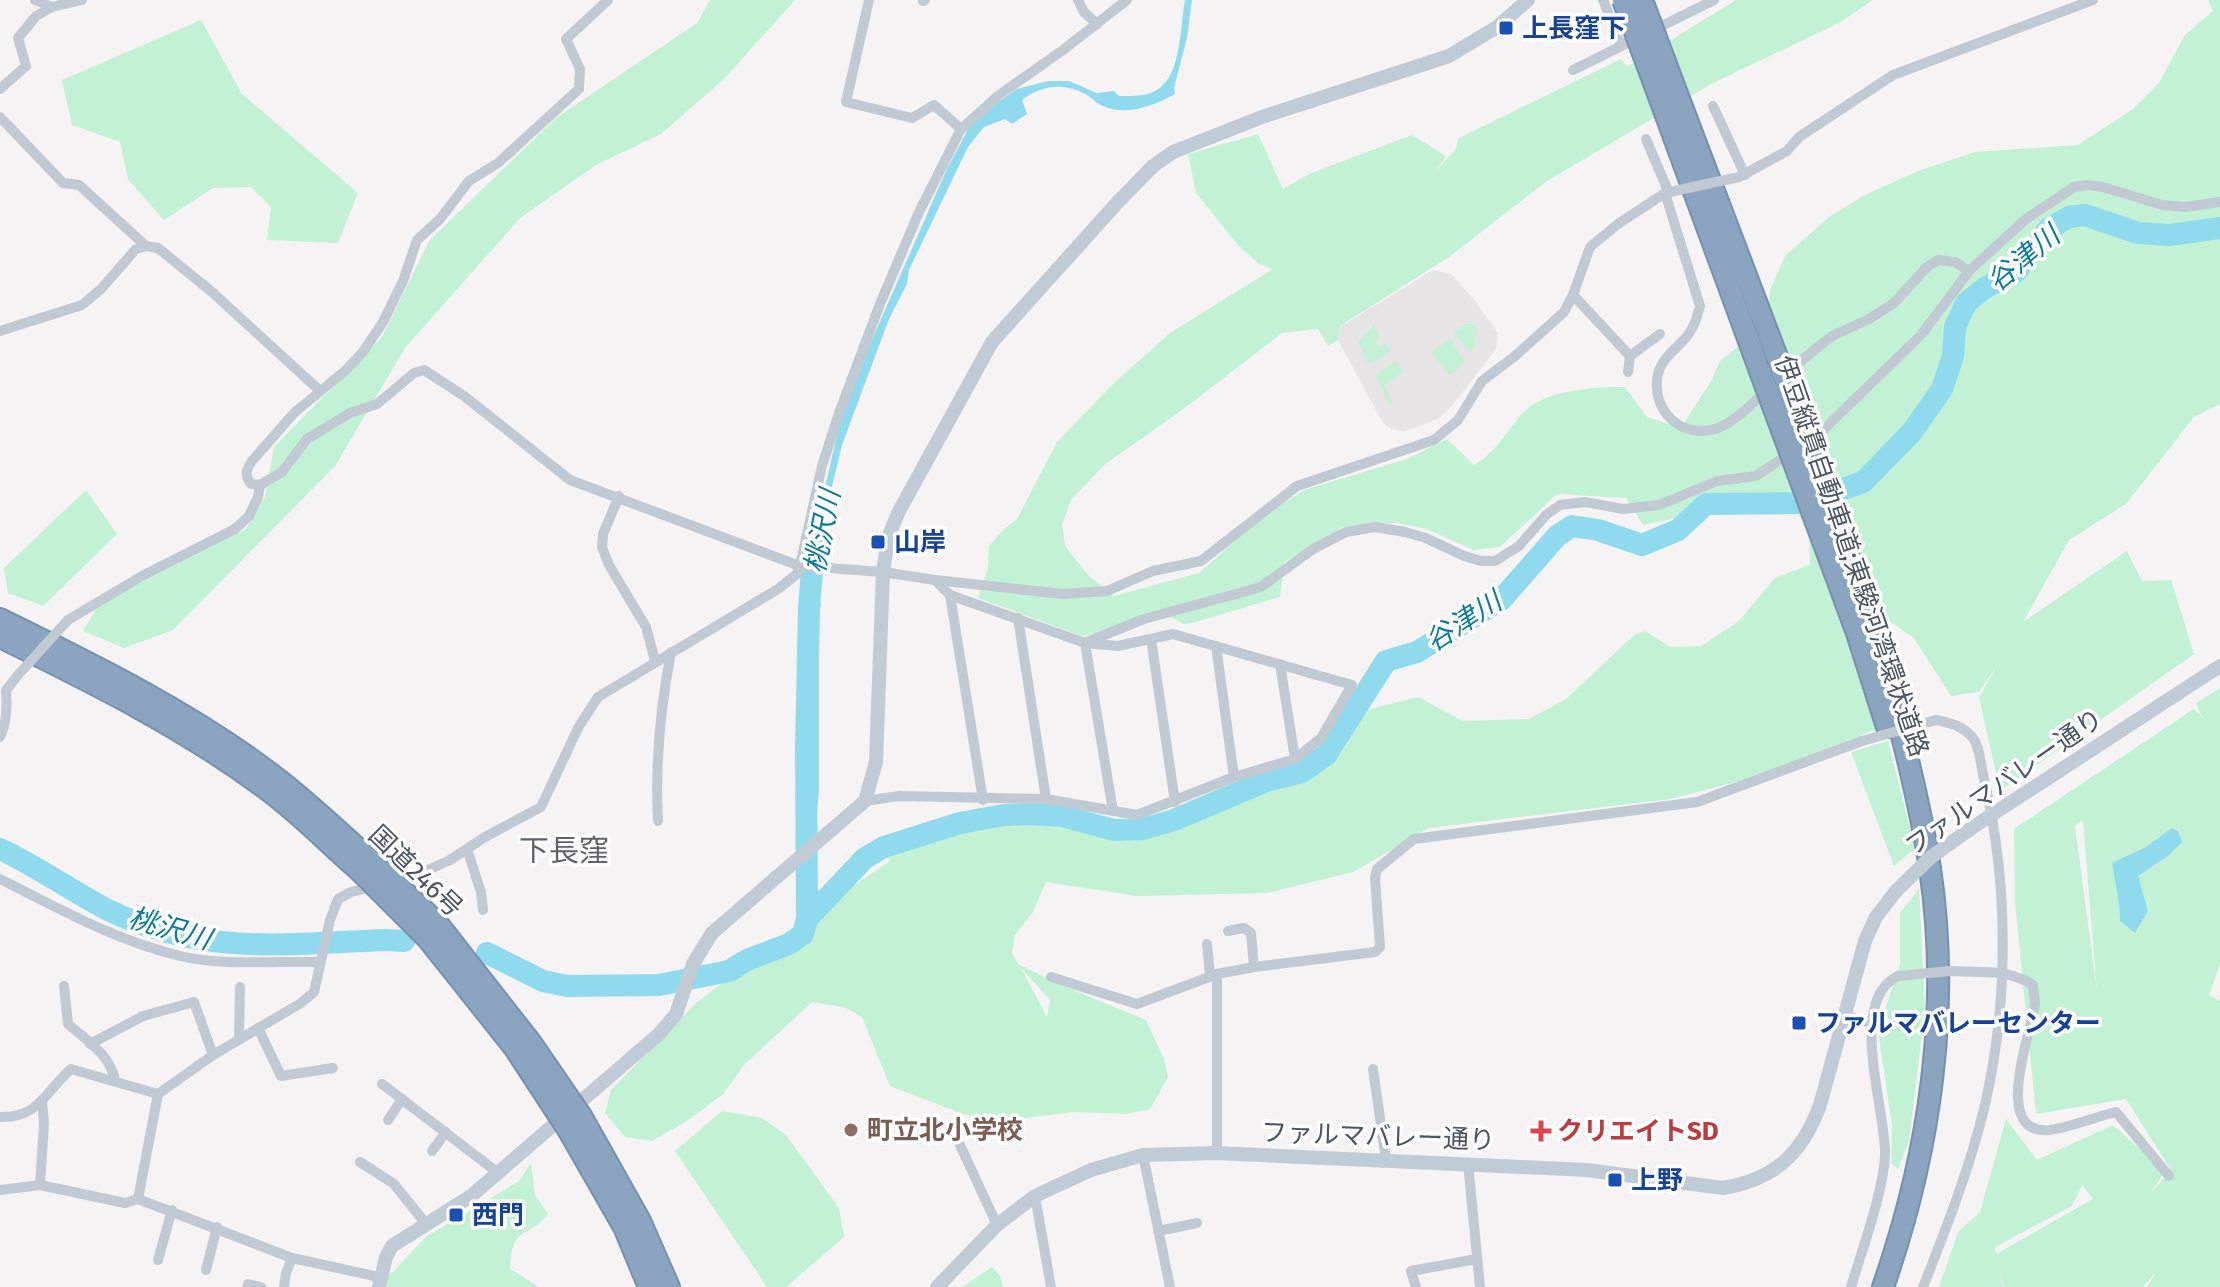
<svg xmlns="http://www.w3.org/2000/svg" width="2220" height="1287" viewBox="0 0 2220 1287" font-family="'Fira Sans','Noto Sans JP',sans-serif">
<rect width="100%" height="100%" fill="#f5f3f3"/>
<polygon fill="#e6e4e5" points="1433,270 1451,274 1475,301 1498,333 1496,349 1452,406 1438,419 1405,431 1393,430 1383,423 1338,340 1340,327"/>
<g fill="#c3f1d5" fill-rule="evenodd">
<polygon points="710,0 795,0 724,79 661,134 596,165 520,218 405,348 335,466 173,630 124,648 83,631 99,604 246,529 265,497 274,447 382,337 429,241 556,118 697,23"/>
<path d="M 1736,0 L 1873,0 L 1839,23 L 1713,83 L 1547,181 L 1449,257 L 1340,326 L 1338,340 L 1328,346 L 1318,329 L 1282,333 L 1182,410 L 1104,465 L 1071,500 L 1062,524 L 1065,546 L 1088,575 L 1114,596 L 1199,573 L 1261,518 L 1304,490 L 1407,459 L 1447,439 L 1474,465 C 1495,453 1505,434 1520,416 C 1542,389 1594,387 1625,387 L 1647,417 L 1681,428 L 1711,381 L 1720,361 L 1767,324 L 1770,290 L 1785,256 L 1829,217 L 1865,195 L 1918,171 L 1975,152 L 2078,145 L 2132,110 L 2159,83 L 2185,35 L 2213,11 L 2208,0 L 2220,0 L 2220,404 L 2194,417 L 2126,504 L 2069,540 L 2023,622 L 2127,551 L 2142,581 L 2171,580 L 2194,654 L 2000,791 L 1979,697 L 1998,664 L 1979,692 L 1951,696 L 1914,638 L 1877,613 L 1882,727 L 1759,776 L 1670,799 L 1429,828 L 1353,872 L 1267,893 L 1136,896 L 1046,882 L 1033,912 L 1015,935 L 1012,953 L 1018,964 L 1061,985 L 1146,1020 L 1164,1059 L 1168,1077 L 1150,1109 L 1127,1114 L 1075,1112 L 1008,1120 L 963,1114 L 890,1086 L 862,1017 L 846,1008 L 812,1002 L 744,1065 L 723,1094 L 690,1119 L 652,1141 L 625,1137 L 605,1113 L 611,1090 L 696,1003 L 758,956 L 795,950 L 824,906 L 890,861 L 886,856 L 931,840 L 976,827 L 982,832 L 982,829 L 993,823 L 1036,814 L 1136,838 L 1306,777 L 1341,753 L 1367,710 L 1418,697 L 1463,721 L 1529,719 L 1566,699 L 1634,635 L 1645,631 L 1670,647 L 1701,646 L 1739,621 L 1774,579 L 1810,564 L 1809,537 L 1796,509 L 1777,514 L 1695,514 L 1643,525 L 1626,498 L 1557,494 L 1500,547 L 1473,550 L 1427,529 L 1397,523 L 1343,527 L 1284,562 L 1280,597 L 1192,623 L 1184,624 L 1160,612 L 1108,631 L 1082,636 L 978,598 L 988,568 L 989,546 L 1003,530 L 1017,519 L 1057,442 L 1114,383 L 1170,333 L 1273,269 L 1259,264 L 1238,245 L 1196,193 L 1188,154 L 1258,134 L 1283,189 L 1309,174 L 1412,135 L 1446,156 L 1436,171 L 1455,150 L 1459,138 L 1621,59 L 1627,67 ZM 1021,968 L 1050,1000 L 1047,1017 Z"/>
<polygon points="201,20 242,94 358,193 338,243 267,240 271,207 251,187 213,188 164,220 128,179 120,142 72,125 62,80"/>
<polygon points="1465,324 1471,324 1477,328 1474,349 1471,353 1453,333"/>
<polygon points="1374,325 1380,337 1375,342 1378,346 1385,343 1390,351 1374,362 1368,363 1358,341"/>
<polygon points="1450,338 1465,363 1449,375 1431,353"/>
<polygon points="1396,361 1403,372 1385,385 1393,405 1389,404 1376,375"/>
<polygon points="86,490 117,534 43,606 8,593 4,568"/>
<path d="M 2220,688 L 2220,965 L 2209,995 L 2220,1001 L 2220,1287 L 2147,1287 L 2156,1272 L 2143,1287 L 2004,1287 L 1999,1267 L 2003,1287 L 1939,1287 L 1958,1232 L 1980,1212 L 2006,1119 L 2037,1160 L 2113,1125 L 2165,1171 L 2151,1193 L 2171,1170 L 2126,1099 L 2036,1114 L 2015,902 L 2014,829 L 2194,709 L 2202,717 L 2196,703 ZM 2082,821 L 2083,821 L 2097,992 L 2075,826 ZM 2082,1185 L 2093,1199 L 1996,1254 L 1995,1247 L 2072,1206 Z"/>
<polygon points="1888,741 1915,848 1894,866 1851,752"/>
<polygon points="1919,889 1925,1008 1909,1141 1898,1169 1891,1163 1892,1126 1878,1031 1900,964 1900,913"/>
<polygon points="722,1111 762,1118 786,1135 839,1208 844,1237 786,1287 767,1287 675,1151"/>
<path d="M 531,1163 L 535,1195 L 548,1214 C 525,1242 513,1222 510,1269 L 539,1287 L 387,1287 L 386,1279 L 427,1236 L 519,1181 Z"/>
<polygon points="992,1267 1000,1276 1003,1287 962,1287"/>
</g>
<g fill="#90daee">
<path d="M 1185,0 L 1192,0 L 1187,38 L 1174,88 L 1175,94 C 1155,105 1126,117 1103,106 C 1097,104 1092,98 1087,95 C 1064,82 1042,85 1022,100 L 1027,114 L 1012,124 L 1005,119 L 984,127 L 968,147 L 909,270 L 907,284 L 889,319 L 842,445 L 806,595 L 804,641 L 813,624 L 819,601 L 821,604 L 812,650 L 819,658 L 819,791 L 815,833 L 811,834 L 815,797 L 814,723 L 804,697 L 797,649 L 802,588 L 839,426 L 867,351 L 946,171 L 968,129 L 990,108 L 1017,89 L 1048,81 L 1069,81 L 1097,93 L 1114,91 L 1119,96 C 1131,96 1146,97 1157,90 C 1182,75 1180,25 1185,0 Z"/>
<path d="M 2172,828 L 2178,831 L 2182,842 L 2169,855 L 2138,876 L 2148,911 L 2135,933 L 2120,921 C 2120,901 2115,883 2112,863 L 2146,847 Z"/>
</g>
<g fill="none" stroke-linecap="round" stroke-linejoin="round">
<g stroke="#90daee" stroke-width="22">
<path d="M 0,849 C 37,866 71,891 108,910 C 202,956 285,944 386,940 L 404,941"/>
<polyline points="807,919 865,858 884,847 960,823 1004,815 1031,814 1062,816 1114,830 1143,829 1174,820 1266,781 1302,772 1326,755 1386,661 1417,652 1501,600 1557,536 1572,526 1598,530 1642,545 1678,530 1706,504 1802,503 1863,482 1912,432 1942,389 1953,356 1955,327 1966,303 1986,287 2016,272 2048,229 2069,217 2085,215 2138,233 2170,235 2220,228"/>
<polyline points="487,953 543,981 567,986 659,985 729,971 747,960 789,944 803,934 807,919 806,747 809,608 814,546"/>
</g>
<g stroke="#7690ad" stroke-width="24">
<g id="highway">
<polyline points="1673,83 1777,357"/>
<polyline points="1657,91 1760,371"/>
<path d="M 0,619 C 94,665 198,716 280,781 C 312,806 342,835 372,861"/>
<path d="M 1873,625 C 1894,705 1917,786 1930,868 C 1951,1009 1930,1153 1883,1287"/>
<polyline points="1857,633 1887,727"/>
<path d="M 0,637 C 92,682 187,729 269,791 C 301,815 330,845 360,871"/>
<polyline points="581,1116 640,1221 669,1287"/>
<polyline points="569,1131 624,1227 649,1287"/>
</g>
</g>
<g stroke="#c1cad2" stroke-width="10">
<polyline points="35,0 52,7 82,0"/>
<path d="M 608,0 L 566,39 L 580,69 L 579,89 L 498,163 L 469,181 L 440,219 L 417,240 L 403,281 L 383,322 L 363,352 L 346,370 L 294,413 L 252,461 C 246,470 244,475 251,484 L 260,485 L 282,472 L 307,439 L 350,413 L 377,404 L 414,373 L 424,370 L 464,396 L 570,480 L 800,566 L 883,572 L 935,580 L 950,595 L 1085,643 L 1118,646 L 1173,634 L 1352,685 L 1321,738 L 1295,759 L 1234,777 L 1137,815 L 1046,799 L 899,796 L 865,801"/>
<polyline points="869,0 846,102 912,118 934,105 961,129"/>
<polyline points="1078,0 1084,12 1097,24"/>
<polyline points="1603,0 1621,45"/>
<polyline points="923,1 925,0"/>
<polyline points="1573,70 1714,0"/>
<polyline points="0,89 26,66 18,38 36,16 52,7"/>
<polyline points="1713,106 1745,175"/>
<polyline points="0,117 63,183 79,185 146,246 158,248 212,292 319,390"/>
<polyline points="1646,139 1669,193"/>
<polyline points="1739,177 1787,151 1799,137 1893,75 2093,0"/>
<polyline points="1573,295 1630,356 1660,334"/>
<polyline points="0,331 82,305 101,289 136,249 146,246"/>
<polyline points="1628,372 1630,356"/>
<polyline points="1782,376 1832,336 1869,319 1894,303 1927,267 1938,260 1955,262 1969,271"/>
<polyline points="1805,443 1821,432 1922,334 1969,271 2026,219 2074,187 2087,185 2103,187 2162,205 2185,207 2220,202"/>
<polyline points="619,496 603,534 602,547 609,565 646,627 655,661"/>
<path d="M 935,580 L 1063,594 L 1107,591 L 1153,571 L 1201,561 L 1297,486 L 1434,440 L 1458,420 L 1482,381 L 1515,356 L 1564,312 L 1573,295 L 1590,247 L 1618,224 L 1665,193 L 1700,306 C 1697,317 1695,325 1688,335 C 1678,348 1662,357 1658,374 C 1650,410 1682,441 1718,428 C 1736,421 1753,403 1767,390"/>
<polyline points="950,595 983,800"/>
<polyline points="1018,618 1046,799"/>
<polyline points="68,620 142,576 235,529 249,516 258,497 260,485"/>
<polyline points="1151,639 1175,802"/>
<polyline points="1087,642 1144,619 1261,587 1313,549 1346,532 1375,527 1405,532 1426,538 1464,556 1481,561 1495,561 1519,546 1546,515 1560,505 1585,502 1623,509 1659,505 1717,481 1756,476 1792,452"/>
<polyline points="1085,643 1113,811"/>
<polyline points="1216,646 1234,777"/>
<polyline points="1280,664 1295,759"/>
<path d="M 0,737 C 7,722 7,707 6,690 L 18,675"/>
<path d="M 658,821 C 655,763 660,709 671,652"/>
<polyline points="467,849 481,892 483,910"/>
<path d="M 0,879 C 58,908 116,941 180,956 C 219,966 280,961 321,962"/>
<polyline points="395,881 417,875 450,860 485,837 541,807 578,728 598,697 778,589 797,574 800,566 822,466 839,413 880,304 919,212 961,129 999,95 1063,50 1127,0"/>
<polyline points="1228,931 1244,928 1251,933 1254,967"/>
<polyline points="1207,944 1210,976"/>
<path d="M 1980,972 C 2000,972 2015,974 2033,985 C 2033,991 2035,997 2035,1003 C 2032,1032 1990,1136 2050,1130 C 2072,1127 2095,1117 2116,1112 L 2169,1176"/>
<polyline points="1051,977 1137,1004 1217,974"/>
<path d="M 64,986 L 68,1024 C 86,1040 111,1055 115,1081"/>
<polyline points="1845,1015 1874,1024"/>
<polyline points="258,1028 281,1076 333,1068"/>
<polyline points="239,1038 240,987"/>
<polyline points="90,1044 143,1016 194,1002 213,1055"/>
<polyline points="1373,1069 1386,1160"/>
<polyline points="382,1084 497,1172"/>
<path d="M 0,1117 C 39,1118 45,1092 71,1069 L 158,1094"/>
<polyline points="388,1120 402,1099"/>
<polyline points="960,1145 997,1225"/>
<polyline points="432,1151 446,1132"/>
<polyline points="1217,1153 1217,974 1254,967 1375,952 1380,947 1375,877 1377,869 1414,839 1697,802 1862,741"/>
<polyline points="1143,1155 1170,1287"/>
<polyline points="360,1162 394,1184 427,1225"/>
<polyline points="1468,1163 1480,1287"/>
<polyline points="40,1185 44,1123 42,1101"/>
<polyline points="0,1190 40,1185 125,1203 138,1199 292,1258 379,1277"/>
<polyline points="1035,1196 1051,1287"/>
<polyline points="138,1199 158,1094 213,1055 301,1003 314,992 330,920 338,899 351,892 375,886"/>
<polyline points="1158,1231 1197,1223"/>
<polyline points="158,1260 172,1210"/>
<polyline points="206,1270 217,1227"/>
<polyline points="247,1287 248,1284 261,1287"/>
<polyline points="284,1287 286,1273 292,1258"/>
<polyline points="1416,1287 1411,1271 1477,1259"/>
<path d="M 1851,1287 C 1862,1250 1883,1193 1885,1156 C 1887,1112 1846,1001 1898,976"/>
<path d="M 1923,1287 C 1946,1229 1969,1170 1984,1109 C 2009,1003 2009,885 1984,779 C 1981,767 1980,747 1973,738 C 1963,726 1951,723 1936,720"/>
</g>
<g stroke="#c1cbd6" stroke-width="14">
<polyline points="1973,827 2220,666"/>
<polyline points="379,1287 386,1257 392,1246 471,1196 659,1034 676,1014 693,964 712,933 865,801 876,762 883,572 888,538 898,513 992,342 1117,203 1153,166 1173,152 1262,117 1449,56 1497,27 1528,0"/>
<path d="M 937,1287 L 997,1225 L 1035,1196 L 1091,1170 L 1143,1155 L 1217,1153 L 1587,1170 L 1723,1188 C 1775,1179 1802,1154 1820,1105 L 1865,941 L 1876,917 L 1896,891"/>
</g>
<use href="#highway" stroke="#8ba5c1" stroke-width="20"/>
<g stroke="#7690ad" stroke-width="24" stroke-linecap="butt">
<g id="highway-bridge">
<polyline points="1623,0 1657,91"/>
<polyline points="1642,0 1673,83"/>
<polyline points="1777,357 1873,625"/>
<polyline points="1760,371 1857,633"/>
<polyline points="372,861 437,923 531,1043 581,1116"/>
<polyline points="360,871 428,939 514,1047 569,1131"/>
</g>
</g>
<g stroke="#c1cad2" stroke-width="10">
<polyline points="1665,193 1739,177"/>
<polyline points="18,675 68,620"/>
<polyline points="1862,741 1936,720"/>
<polyline points="1898,976 1950,971 1980,972"/>
</g>
<polyline stroke="#c1cbd6" stroke-width="14" points="1896,891 1931,857 1973,827"/>
<use href="#highway-bridge" stroke="#8ba5c1" stroke-width="20"/>
</g>
<g fill="#1a4fb4" stroke="#fff" stroke-width="3">
<rect x="1498" y="20" width="16" height="16" rx="4"/>
<rect x="870" y="534" width="16" height="16" rx="4"/>
<rect x="1791" y="1015" width="16" height="16" rx="4"/>
<rect x="1607" y="1172" width="16" height="16" rx="4"/>
<rect x="448" y="1207" width="16" height="16" rx="4"/>
</g>
<circle fill="#8d6e63" stroke="#fff" stroke-width="3" cx="851" cy="1130" r="8"/>
<path fill="#e0444e" stroke="#fff" stroke-width="3" d="M1537 1119h8v8h8v8h-8v8h-8v-8h-8v-8h8z"/>
<g text-anchor="middle" stroke-width="7" stroke-linejoin="round" paint-order="stroke">
<g font-size="26" font-weight="bold" fill="#164399" stroke="#fff" text-anchor="start">
<text x="1522" y="37">上長窪下</text>
<text x="894" y="551">山岸</text>
<text x="1815" y="1032">ファルマバレーセンター</text>
<text x="1631" y="1189">上野</text>
<text x="472" y="1224">西門</text>
</g>
<g font-size="26" fill="#4a5661" stroke="#fff">
<text transform="translate(1852 556) rotate(71)" y="9">伊豆縦貫自動車道;東駿河湾環状道路</text>
<text transform="translate(2004 782) rotate(-35)" y="9">ファルマバレー通り</text>
<text transform="translate(416 871) rotate(44)" y="9">国道246号</text>
<text transform="translate(1378 1136) rotate(2)" y="9">ファルマバレー通り</text>
</g>
<g font-size="26" font-weight="bold" fill="#785e54" stroke="#fff" text-anchor="start">
<text x="867" y="1139">町立北小学校</text>
</g>
<g font-size="26" font-weight="bold" fill="#be3a42" stroke="#fff" text-anchor="start">
<text x="1557" y="1140">クリエイトSD</text>
</g>
<g font-size="28" font-style="italic" fill="#0c7c9b" stroke="#fff">
<text transform="translate(2023 258) rotate(-40)" y="10">谷津川</text>
<text transform="translate(822 531) rotate(-79)" y="10">桃沢川</text>
<text transform="translate(1463 621) rotate(-33)" y="10">谷津川</text>
<text transform="translate(170 928) rotate(16)" y="10">桃沢川</text>
</g>
<g font-size="30" fill="#5f6368" stroke="#fff">
<text x="564" y="861">下長窪</text>
</g>
</g>
</svg>
